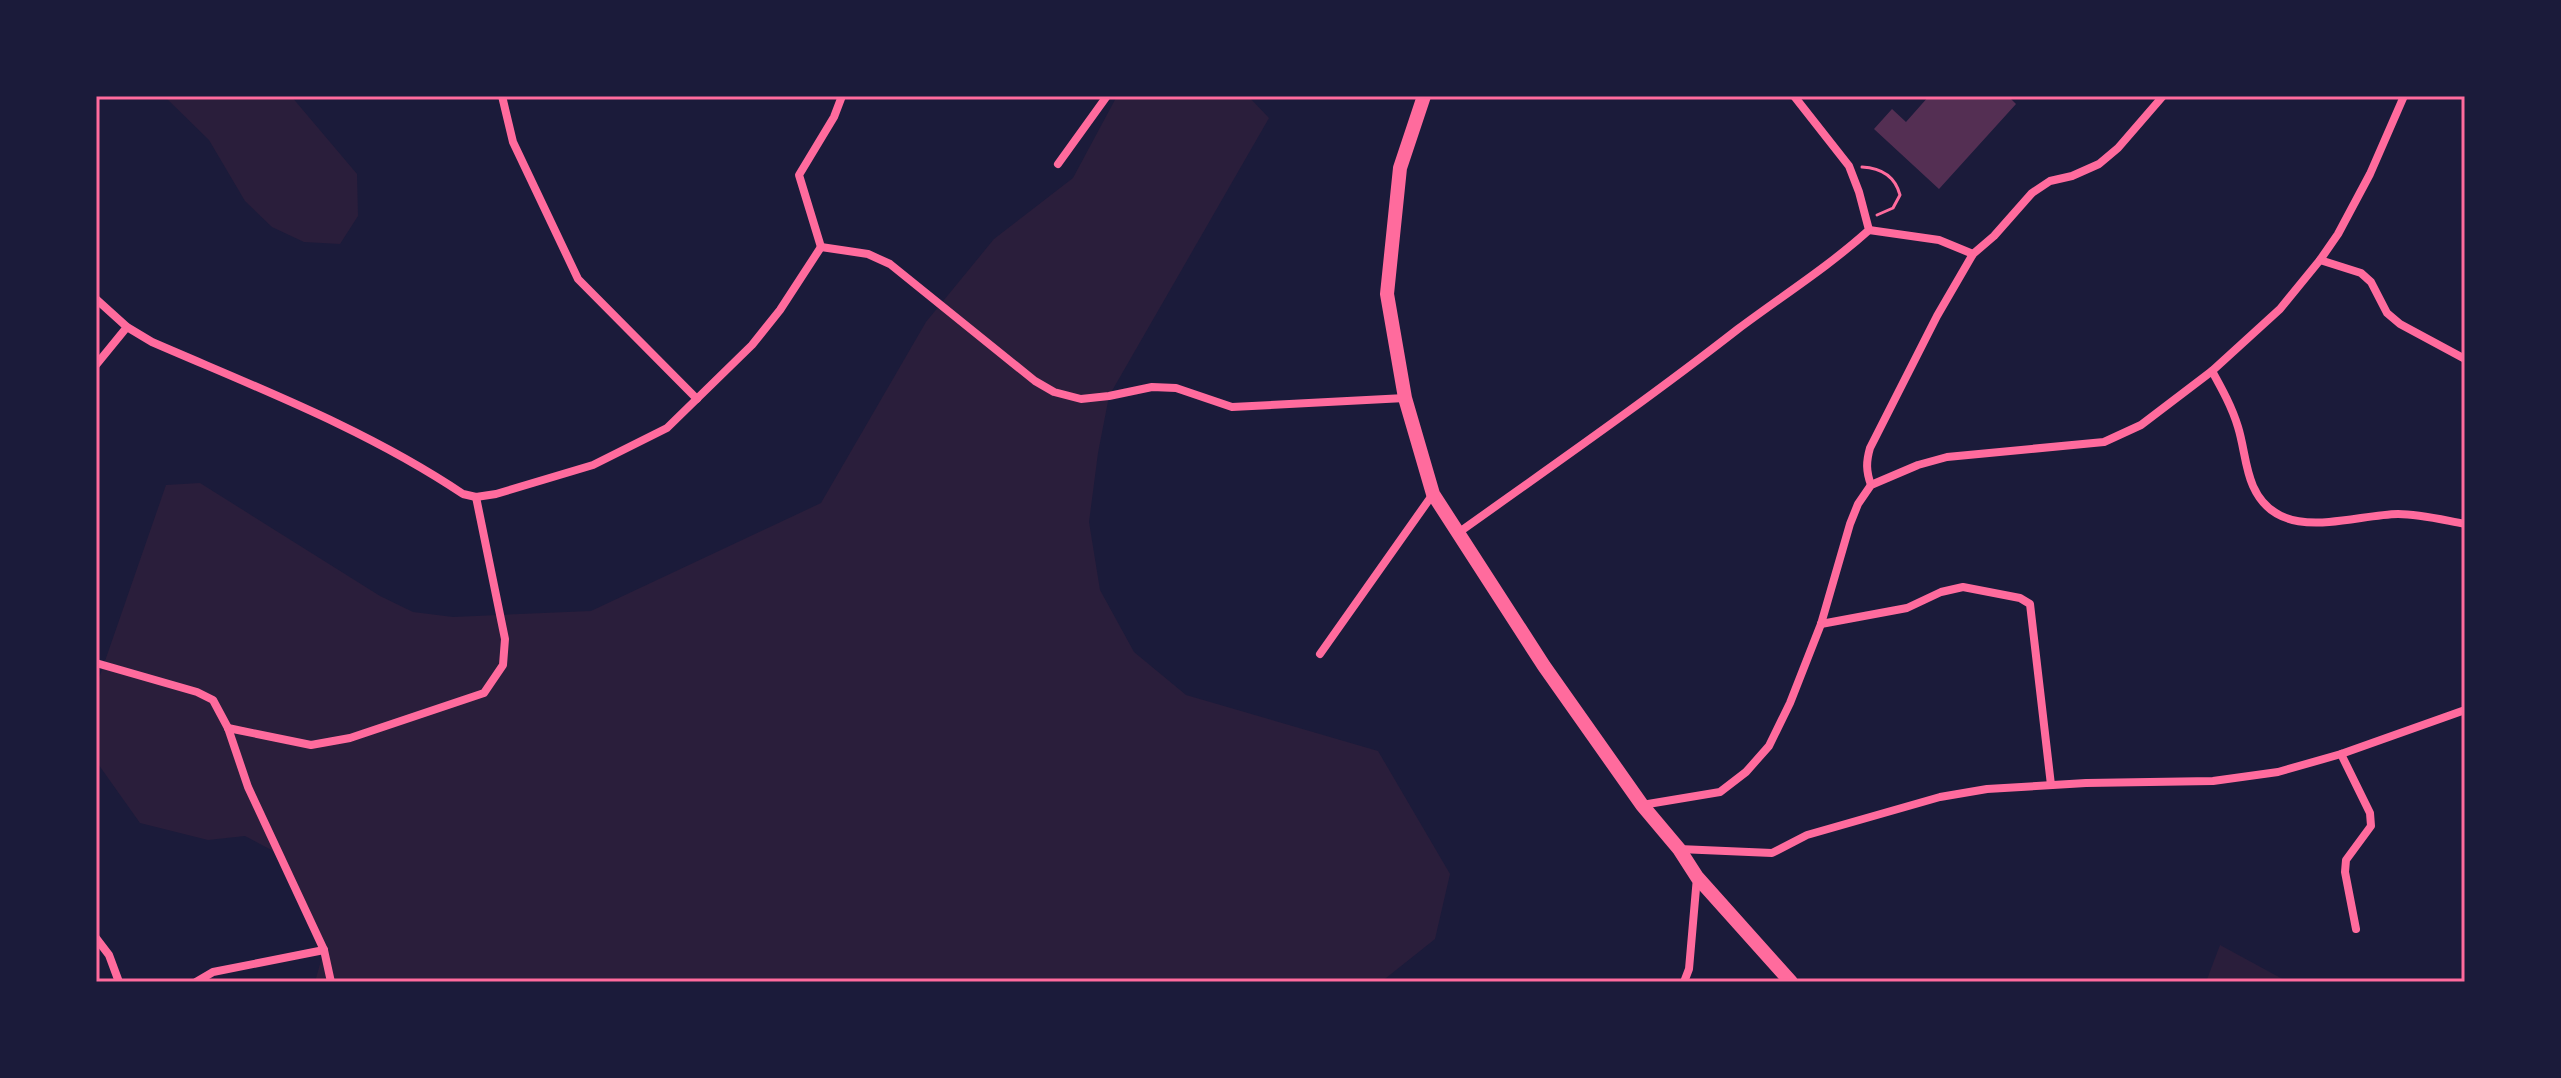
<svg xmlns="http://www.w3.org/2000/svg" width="2561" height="1078" viewBox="0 0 2561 1078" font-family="Cabin,sans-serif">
<rect width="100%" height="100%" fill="#1b1b3a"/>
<g fill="#2a1e3b">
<polygon points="164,96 291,96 357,174 358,216 340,244 304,242 272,227 245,201 209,140"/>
<polygon points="1117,96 1248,96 1269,118 1109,396 1098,453 1089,522 1100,590 1134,652 1186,695 1378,751 1450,874 1435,939 1381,982 315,982 324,950 279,854 245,836 208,840 140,823 96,761 96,687 166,485 200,483 380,596 413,612 453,617 591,611 821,503 926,322 994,239 1073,178"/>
<polygon points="2220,945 2288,982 2206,982"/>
</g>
<polygon fill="#542f53" points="1929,96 2008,96 2016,104 1939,189 1874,129 1892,109 1906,122"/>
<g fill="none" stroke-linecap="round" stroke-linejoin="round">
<path stroke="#ff6b9d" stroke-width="3" d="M 1862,167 C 1881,168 1895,176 1900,195 L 1893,208 L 1877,215"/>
<g stroke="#ff6b9d" stroke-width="8">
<polyline points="502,96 513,142 578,279 697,399"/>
<polyline points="1058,164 1107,96"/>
<polyline points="1869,230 1939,240 1973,254"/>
<polyline points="821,247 868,254 890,264 1035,381 1054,392 1081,399 1109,396 1152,387 1176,388 1232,407 1405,398"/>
<polyline points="821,247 799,175 834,117 842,96"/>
<polyline points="2320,260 2361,273 2371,282 2387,313 2400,324 2465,359"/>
<path d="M 96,299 L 127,327 L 152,342 C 258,388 366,429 463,494 L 476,497 L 496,494 L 593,465 L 667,428 L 752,345 L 780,310 L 821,247"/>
<polyline points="96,365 127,327"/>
<path d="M 2212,371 C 2222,389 2232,407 2238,427 C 2244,446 2245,468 2253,486 C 2279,545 2350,515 2398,514 C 2420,514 2443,520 2465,524"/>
<path d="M 1871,485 C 1866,471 1866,462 1870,448 L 1937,316 L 1973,254 L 1994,236 L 2032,193 L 2050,181 L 2072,176 L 2099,164 L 2118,148 L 2163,96"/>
<path d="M 1458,533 C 1552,466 1647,400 1738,329 C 1782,296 1828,267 1869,230 L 1859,192 L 1849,166 L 1794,96"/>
<polyline points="1821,624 1907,608 1941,592 1963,587 2020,598 2030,604 2051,785"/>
<polyline points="1320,654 1433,494"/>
<polyline points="96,663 197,692 213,700 228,728 248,787 324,950 331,982"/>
<polyline points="228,728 311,745 350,738 484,693 503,665 505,639 476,497"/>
<polyline points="2341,754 2370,813 2371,826 2346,860 2345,872 2356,929"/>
<polyline points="1642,805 1720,792 1746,772 1769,746 1790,703 1821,624 1850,524 1858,504 1871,485 1918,465 1947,457 2104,442 2141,425 2212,371 2280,309 2320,260 2338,234 2370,174 2404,96"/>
<polyline points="1679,849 1772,853 1807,835 1940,797 1987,789 2086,783 2213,781 2278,772 2341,754 2465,710"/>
<polyline points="96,938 109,955 119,982"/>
<polyline points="196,982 213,972 324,950"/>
<polyline points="1684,982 1689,969 1697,877"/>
</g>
<polyline stroke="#ff6b9d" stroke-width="14" points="1424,96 1400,168 1387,294 1405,398 1433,494 1544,666 1642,805 1679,849 1697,877 1791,982"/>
</g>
<rect width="2561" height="1078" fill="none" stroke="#1b1b3a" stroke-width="196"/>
<rect x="98" y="98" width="2365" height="882" fill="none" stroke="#ff6b9d" stroke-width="3"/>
</svg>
